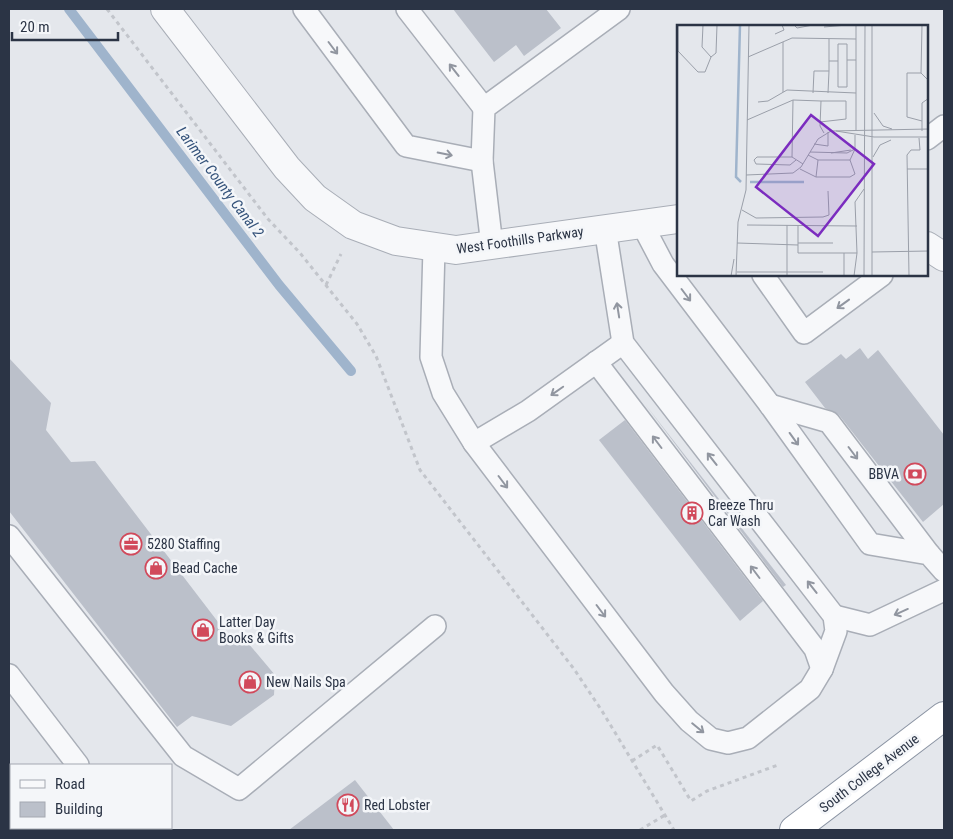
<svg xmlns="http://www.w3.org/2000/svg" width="953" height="839" viewBox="0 0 953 839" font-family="'Roboto Condensed',sans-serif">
<rect width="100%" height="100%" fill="#e4e7ec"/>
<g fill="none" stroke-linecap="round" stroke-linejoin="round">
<polyline stroke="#9fb4cc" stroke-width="10" points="69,9 279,285 351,371"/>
</g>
<g fill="#bbc0ca">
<polygon points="453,9 546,9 561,28 524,56 516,45 494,62"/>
<polygon points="860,348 868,359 878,350 944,435 944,504 923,522 839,415 825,408 805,382 841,354 846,359"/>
<polygon points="9,358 51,403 46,430 71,462 95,461 231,639 248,643 275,675 274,695 231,726 192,716 177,727 9,511"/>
<polygon points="645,404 786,585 783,587"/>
<polygon points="625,420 763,601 740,621 599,440"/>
<polygon points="355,780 394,830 289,830"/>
</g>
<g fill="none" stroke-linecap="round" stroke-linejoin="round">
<g stroke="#a9aeb7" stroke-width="24">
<g id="lane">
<polyline points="304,9 406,146 482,161"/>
<polyline points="407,9 484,108"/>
<polyline points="927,139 944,126"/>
<polyline points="642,224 663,264 770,405 870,544 929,554 944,571"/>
<polyline points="492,246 482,161 484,108 619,9"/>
<polyline points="434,248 431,357 443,393 474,443 664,693 689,721 711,739 728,743 748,738 810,689 822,669 836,631 834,616 623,343 605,228"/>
<polyline points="763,275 804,333 882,275"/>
<polyline points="596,362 815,649 822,669"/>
<polyline points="770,405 829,422 929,554"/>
<polyline points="474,443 528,411 623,343"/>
<polyline points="9,536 183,756 239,789 435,626"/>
<polyline points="834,616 870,625 944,590"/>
<polyline points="9,675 78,765"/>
<polyline points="127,828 129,830"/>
</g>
</g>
<g stroke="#a9aeb7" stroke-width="30">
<g id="street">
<polyline points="165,9 287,168 315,198 353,225 396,241 456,250 678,219"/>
<polyline points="927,246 944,257"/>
</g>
</g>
<g stroke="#8b94a3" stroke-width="30">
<polyline id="highway" points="794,830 944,716"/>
</g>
<g stroke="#c2c5cb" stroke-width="3" stroke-dasharray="4 4" stroke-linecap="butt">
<polyline points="107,9 268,219 300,253 357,324 376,356 420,470 574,669 602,711 674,830"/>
<polyline points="326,285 341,254"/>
<polyline points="632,761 657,745 691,801 707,791 778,765"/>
<polyline points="640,830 665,815"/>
</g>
<use href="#lane" stroke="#f7f8fa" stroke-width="21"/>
<use href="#street" stroke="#f7f8fa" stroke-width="28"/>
<use href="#highway" stroke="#fff" stroke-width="28"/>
</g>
<defs><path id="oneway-shaft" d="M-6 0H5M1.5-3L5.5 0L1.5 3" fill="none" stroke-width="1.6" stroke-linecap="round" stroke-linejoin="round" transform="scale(1.25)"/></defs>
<g stroke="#9196a0">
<use href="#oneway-shaft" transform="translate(333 48) rotate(53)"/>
<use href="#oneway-shaft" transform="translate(454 70) rotate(-128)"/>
<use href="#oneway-shaft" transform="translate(445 154) rotate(11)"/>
<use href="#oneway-shaft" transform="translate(686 295) rotate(53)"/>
<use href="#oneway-shaft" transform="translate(843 304) rotate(144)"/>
<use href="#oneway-shaft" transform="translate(618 310) rotate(-99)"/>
<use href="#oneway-shaft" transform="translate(557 391) rotate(145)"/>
<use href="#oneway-shaft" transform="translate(794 439) rotate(54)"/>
<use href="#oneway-shaft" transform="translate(657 442) rotate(-127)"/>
<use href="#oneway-shaft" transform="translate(853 453) rotate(53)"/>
<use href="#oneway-shaft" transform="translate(712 459) rotate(-128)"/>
<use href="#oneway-shaft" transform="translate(503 482) rotate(53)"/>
<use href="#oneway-shaft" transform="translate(755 572) rotate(-127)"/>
<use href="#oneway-shaft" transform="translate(812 587) rotate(-128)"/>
<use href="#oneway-shaft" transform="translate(601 611) rotate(53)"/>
<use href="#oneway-shaft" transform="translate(901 612) rotate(156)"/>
<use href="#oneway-shaft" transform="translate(698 728) rotate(39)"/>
</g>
<defs>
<g id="bank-ring" transform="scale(1.125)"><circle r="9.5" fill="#f4f6f9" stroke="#d1495b" stroke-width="1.5"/><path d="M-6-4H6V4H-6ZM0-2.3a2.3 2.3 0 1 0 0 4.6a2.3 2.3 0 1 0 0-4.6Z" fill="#d1495b"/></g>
<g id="building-ring" transform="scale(1.125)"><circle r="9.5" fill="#f4f6f9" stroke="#d1495b" stroke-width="1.5"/><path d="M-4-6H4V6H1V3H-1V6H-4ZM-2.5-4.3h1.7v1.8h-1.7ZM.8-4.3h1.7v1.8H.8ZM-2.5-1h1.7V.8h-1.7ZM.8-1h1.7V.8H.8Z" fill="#d1495b"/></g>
<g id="office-ring" transform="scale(1.125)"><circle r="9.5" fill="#f4f6f9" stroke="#d1495b" stroke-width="1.5"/><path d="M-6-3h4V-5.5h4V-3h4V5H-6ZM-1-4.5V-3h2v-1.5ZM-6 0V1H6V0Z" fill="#d1495b"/></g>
<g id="shop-ring" transform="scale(1.125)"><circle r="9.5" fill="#f4f6f9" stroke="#d1495b" stroke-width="1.5"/><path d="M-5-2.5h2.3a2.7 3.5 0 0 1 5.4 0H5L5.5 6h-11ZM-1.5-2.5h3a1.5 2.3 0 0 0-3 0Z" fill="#d1495b"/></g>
<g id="restaurant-ring" transform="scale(1.125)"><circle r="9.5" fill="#f4f6f9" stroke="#d1495b" stroke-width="1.5"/><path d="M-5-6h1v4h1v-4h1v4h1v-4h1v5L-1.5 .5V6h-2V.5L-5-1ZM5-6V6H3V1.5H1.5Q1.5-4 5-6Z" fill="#d1495b"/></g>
</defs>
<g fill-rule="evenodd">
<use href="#bank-ring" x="915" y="474"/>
<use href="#building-ring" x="692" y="513"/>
<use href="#office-ring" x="131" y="544"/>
<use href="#shop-ring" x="156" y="568"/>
<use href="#shop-ring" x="203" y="630"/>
<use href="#shop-ring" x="250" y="682"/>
<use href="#restaurant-ring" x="348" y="805"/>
</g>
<g text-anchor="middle" stroke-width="5" stroke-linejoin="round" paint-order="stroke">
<g font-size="14" fill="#2b3445" stroke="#f4f6f9">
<text transform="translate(520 240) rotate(-8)" y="5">West Foothills Parkway</text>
<text transform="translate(869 773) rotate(-37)" y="5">South College Avenue</text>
</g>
<g font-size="14" fill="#2b3445" stroke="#f4f6f9" text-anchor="start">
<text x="899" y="479" text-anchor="end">BBVA</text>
<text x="708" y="510">Breeze Thru<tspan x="708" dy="16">Car Wash</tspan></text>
<text x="147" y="549">5280 Staffing</text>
<text x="172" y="573">Bead Cache</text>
<text x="219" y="627">Latter Day<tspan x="219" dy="16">Books &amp; Gifts</tspan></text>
<text x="266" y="687">New Nails Spa</text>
<text x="364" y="810">Red Lobster</text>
</g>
<g font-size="15" font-style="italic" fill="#34527a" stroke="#f4f6f9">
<text transform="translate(220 182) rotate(53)" y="5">Larimer County Canal 2</text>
</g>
</g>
<g transform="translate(677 25)">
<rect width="251" height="251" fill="#e4e7ec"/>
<path fill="none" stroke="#9fb4cc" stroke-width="2.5" d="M 63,0 L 59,152 L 64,157M 73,157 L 127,157"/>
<path fill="none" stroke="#9a9fa9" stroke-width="1" d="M 1,0 L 1,26 L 21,47 L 28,47 L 34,32M 26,0 L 25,22 L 34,32 L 39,28 L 40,0M 117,0 L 120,3 L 136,0M 245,0 L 244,48 L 252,56M 147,2 L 170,0M 98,9 L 107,5 L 105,0M 71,32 L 115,13 L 179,14M 152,36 L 161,36 L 161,19 L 170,19 L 170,35 L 179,35M 161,36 L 161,62 L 170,62 L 170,35M 244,48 L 230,48 L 230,92 L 245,96M 106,67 L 106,17M 136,68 L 137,46 L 152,46 L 152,14M 151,68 L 152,46M 81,77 L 91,76 L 110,65 L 179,68M 197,88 L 206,101 L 215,104M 70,95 L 116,75M 143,97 L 169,94 L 169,76 L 144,76M 179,105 L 179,0M 159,106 L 197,112 L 252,112M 245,106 L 245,78 L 252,73M 137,119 L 151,121 L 151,107M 133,127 L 170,128 L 178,124M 154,128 L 174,125M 115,132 L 80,132 L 77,135 L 79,139 L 113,140 L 119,135M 196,132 L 203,120 L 214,115M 173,135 L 178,124 L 178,110M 126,139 L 115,132 L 116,75 L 144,76 L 143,101 L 147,108M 123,144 L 139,152 L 173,152 L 178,149 L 173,135 L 141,135 L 131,130M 230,144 L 252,144M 69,150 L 116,148 L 124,142 L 141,114 L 154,106 L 252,104M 139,152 L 141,135M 65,185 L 79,193 L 146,192 L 152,190 L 151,166M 70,200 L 180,201M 110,200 L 110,251M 121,201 L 121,228 L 180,228M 60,218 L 121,220M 121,218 L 156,218M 195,227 L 252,226M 167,228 L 167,251M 60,247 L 146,247M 54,251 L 57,234M 59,251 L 61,197 L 69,165 L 72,0M 177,251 L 180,228 L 178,177 L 187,164M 187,251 L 188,0M 195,251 L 195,0M 232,251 L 230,130 L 234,125 L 243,125 L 242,113"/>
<path fill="#7b2cbf" fill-opacity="0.15" stroke="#7b2cbf" stroke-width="2.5" d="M 134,90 L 197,139 L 141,211 L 79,162 Z"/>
<rect width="251" height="251" fill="none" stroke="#2b3445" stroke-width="2.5"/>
</g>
<rect width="953" height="839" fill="none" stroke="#2b3445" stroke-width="20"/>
<rect x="10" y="764" width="162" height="65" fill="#f4f6f9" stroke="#a4a8b1"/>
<rect x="20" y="780" width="25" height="8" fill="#f7f8fa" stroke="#a4a8b1"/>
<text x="55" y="789" font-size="15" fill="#2b3445">Road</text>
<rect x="20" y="802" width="25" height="15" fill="#bbc0ca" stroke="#a4a8b1"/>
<text x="55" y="814" font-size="15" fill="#2b3445">Building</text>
<path d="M12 32v8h106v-8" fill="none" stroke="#2b3445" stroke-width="2.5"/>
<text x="20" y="32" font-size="15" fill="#2b3445" stroke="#f4f6f9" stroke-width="4" paint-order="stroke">20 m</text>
</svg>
